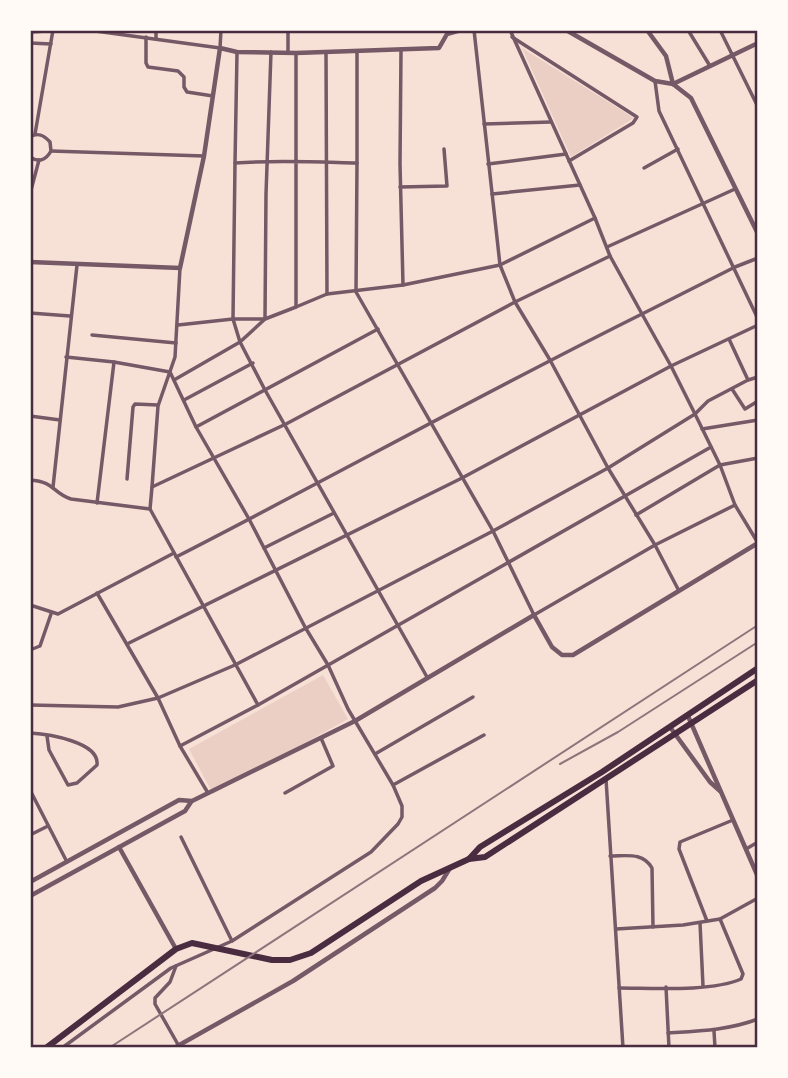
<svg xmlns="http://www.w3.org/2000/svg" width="788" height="1078" viewBox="0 0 788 1078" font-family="'Zilla Slab',serif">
<rect width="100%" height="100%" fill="#f7e1d7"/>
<g fill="#ebcfc5">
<polygon points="522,48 634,118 571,157"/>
<polygon points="323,675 348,719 213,794 189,749"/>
</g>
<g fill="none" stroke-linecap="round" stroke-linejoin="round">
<g stroke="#755966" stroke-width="3.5">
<polyline points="88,30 220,48 221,30"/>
<polyline points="156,30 156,38"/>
<polyline points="288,30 288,53"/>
<polyline points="474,30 500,265 515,302 550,360 608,468 655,545 679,591"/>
<polyline points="510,30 595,218"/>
<polyline points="688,30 710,66"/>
<polyline points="720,30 758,107"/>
<polyline points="30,32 63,30"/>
<polyline points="146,37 146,63 148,67 178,71 184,77 184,87 187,92 213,96"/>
<polyline points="512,37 637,117 633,123 569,161"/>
<polyline points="30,43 51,44"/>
<polyline points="401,51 400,164 403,285"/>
<polyline points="326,52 327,294"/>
<polyline points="357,52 357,163"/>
<path d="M 296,54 L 296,307 L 265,319 L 233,319 L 235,163 C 276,160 317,162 357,163 L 356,292 L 493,531 L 534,615 L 655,545 L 735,505 L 720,465 L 695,414 L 708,401 L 748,380 L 729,339"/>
<polyline points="655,81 659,111 758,319"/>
<polyline points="484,124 551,122"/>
<polyline points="35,134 53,30"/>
<path d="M 30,137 C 38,132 44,135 50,142 L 51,151 C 46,160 39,163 30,157"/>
<polyline points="51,151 204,156"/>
<polyline points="235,163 237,53"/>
<polyline points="488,164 566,154"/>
<polyline points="644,168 678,149"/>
<polyline points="400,187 447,186 444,149"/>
<polyline points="30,194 39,160"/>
<polyline points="492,194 580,185"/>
<polyline points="607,247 735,189"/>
<polyline points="758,258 735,267 642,314 671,366 758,325"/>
<polyline points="296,307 327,294 403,285 500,265 595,218 610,256"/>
<polyline points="30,313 70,316"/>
<polyline points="178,325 233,319 240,342 265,390 427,677"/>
<polyline points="30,327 31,314"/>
<polyline points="92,335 176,343"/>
<polyline points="174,380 240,342 265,319 266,194 271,52"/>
<polyline points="748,380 758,377"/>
<polyline points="732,389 745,409 758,401"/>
<polyline points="184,400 253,363"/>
<polyline points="30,416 60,420"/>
<polyline points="196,427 378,329"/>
<polyline points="702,429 758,420"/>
<polyline points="127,479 133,407 135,404 158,405"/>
<path d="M 30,480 C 56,482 51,492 71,499 L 150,509"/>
<polyline points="53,487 77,265"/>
<polyline points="152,487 150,509 258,705"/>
<polyline points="97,503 114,362"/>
<polyline points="735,505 758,543"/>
<polyline points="636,515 720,465 758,458"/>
<polyline points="264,548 334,513"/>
<path d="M 176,557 C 332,477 485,392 642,314 L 610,256 L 515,302 L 286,424 L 152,487 L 158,406 L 175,357 L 180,268"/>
<polyline points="97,593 158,698 180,746 208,793"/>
<polyline points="30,605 58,614 174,553"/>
<polyline points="30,650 40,646 51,614"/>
<polyline points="30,705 118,707 158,698 235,665 493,531 608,468 695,414 671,366 462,478 127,644"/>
<path d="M 30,733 C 48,734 100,742 97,765 L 77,783 L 68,785 L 49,750 L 47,736"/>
<polyline points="180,746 258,705 711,447"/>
<polyline points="375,754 473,697"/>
<polyline points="606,779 623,1048"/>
<polyline points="393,785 484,735"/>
<polyline points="30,790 67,862"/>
<polyline points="285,793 333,766 321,738"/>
<polyline points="30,835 48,826"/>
<polyline points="181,837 232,941"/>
<polyline points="746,849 758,842"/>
<path d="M 610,856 C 627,856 643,852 652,868 L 653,927"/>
<polyline points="707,921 679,849 680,842 733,820"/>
<polyline points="700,923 703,986"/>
<polyline points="616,929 683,925 720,919 758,898"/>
<polyline points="176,966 170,982 155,998 155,1004 180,1048"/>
<polyline points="666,987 669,1048"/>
<path d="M 619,988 C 652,988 711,992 741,979 L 743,974 L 720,919"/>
<polyline points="714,1031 715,1048"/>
<path d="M 668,1033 C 700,1031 729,1030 758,1019"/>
<polyline points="62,1048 171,968 232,941 371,852 398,824 402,817 402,806 393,785 348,709 328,665 305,627 249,519 196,427 170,372 114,362 66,357"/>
</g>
<g stroke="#755966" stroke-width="4.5">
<polyline points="566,30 655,81 673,84 691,98 758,234"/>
<polyline points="647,30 666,56 673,84"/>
<polyline points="673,84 758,43"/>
<polyline points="30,262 180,268 204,156 220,48 237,52 296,53 439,48 447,34 461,30"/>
<polyline points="688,716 758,877"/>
<polyline points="670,727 710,782 720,791"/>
<polyline points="119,847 176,949"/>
<polyline points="30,882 179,800 192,801 355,721 534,615 552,647 562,655 573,655 758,543"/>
<polyline points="30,896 185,811 191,802"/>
<polyline points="174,1048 293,981 435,888 442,881 450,868"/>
</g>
<g stroke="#4a2c40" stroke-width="6">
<polyline points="469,859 485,857 758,680"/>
<polyline points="46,1048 176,949 192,943 272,960 290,960 311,953 421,881 469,859 480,847 602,772 758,668"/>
</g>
<g stroke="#8f747c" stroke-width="2">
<polyline points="560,764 618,732 758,642"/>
<polyline points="109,1048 758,625"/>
</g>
</g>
<rect width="788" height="1078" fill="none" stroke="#fffaf5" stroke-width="63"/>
<rect x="32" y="32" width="724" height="1014" fill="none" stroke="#4a2c40" stroke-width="2.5"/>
</svg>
